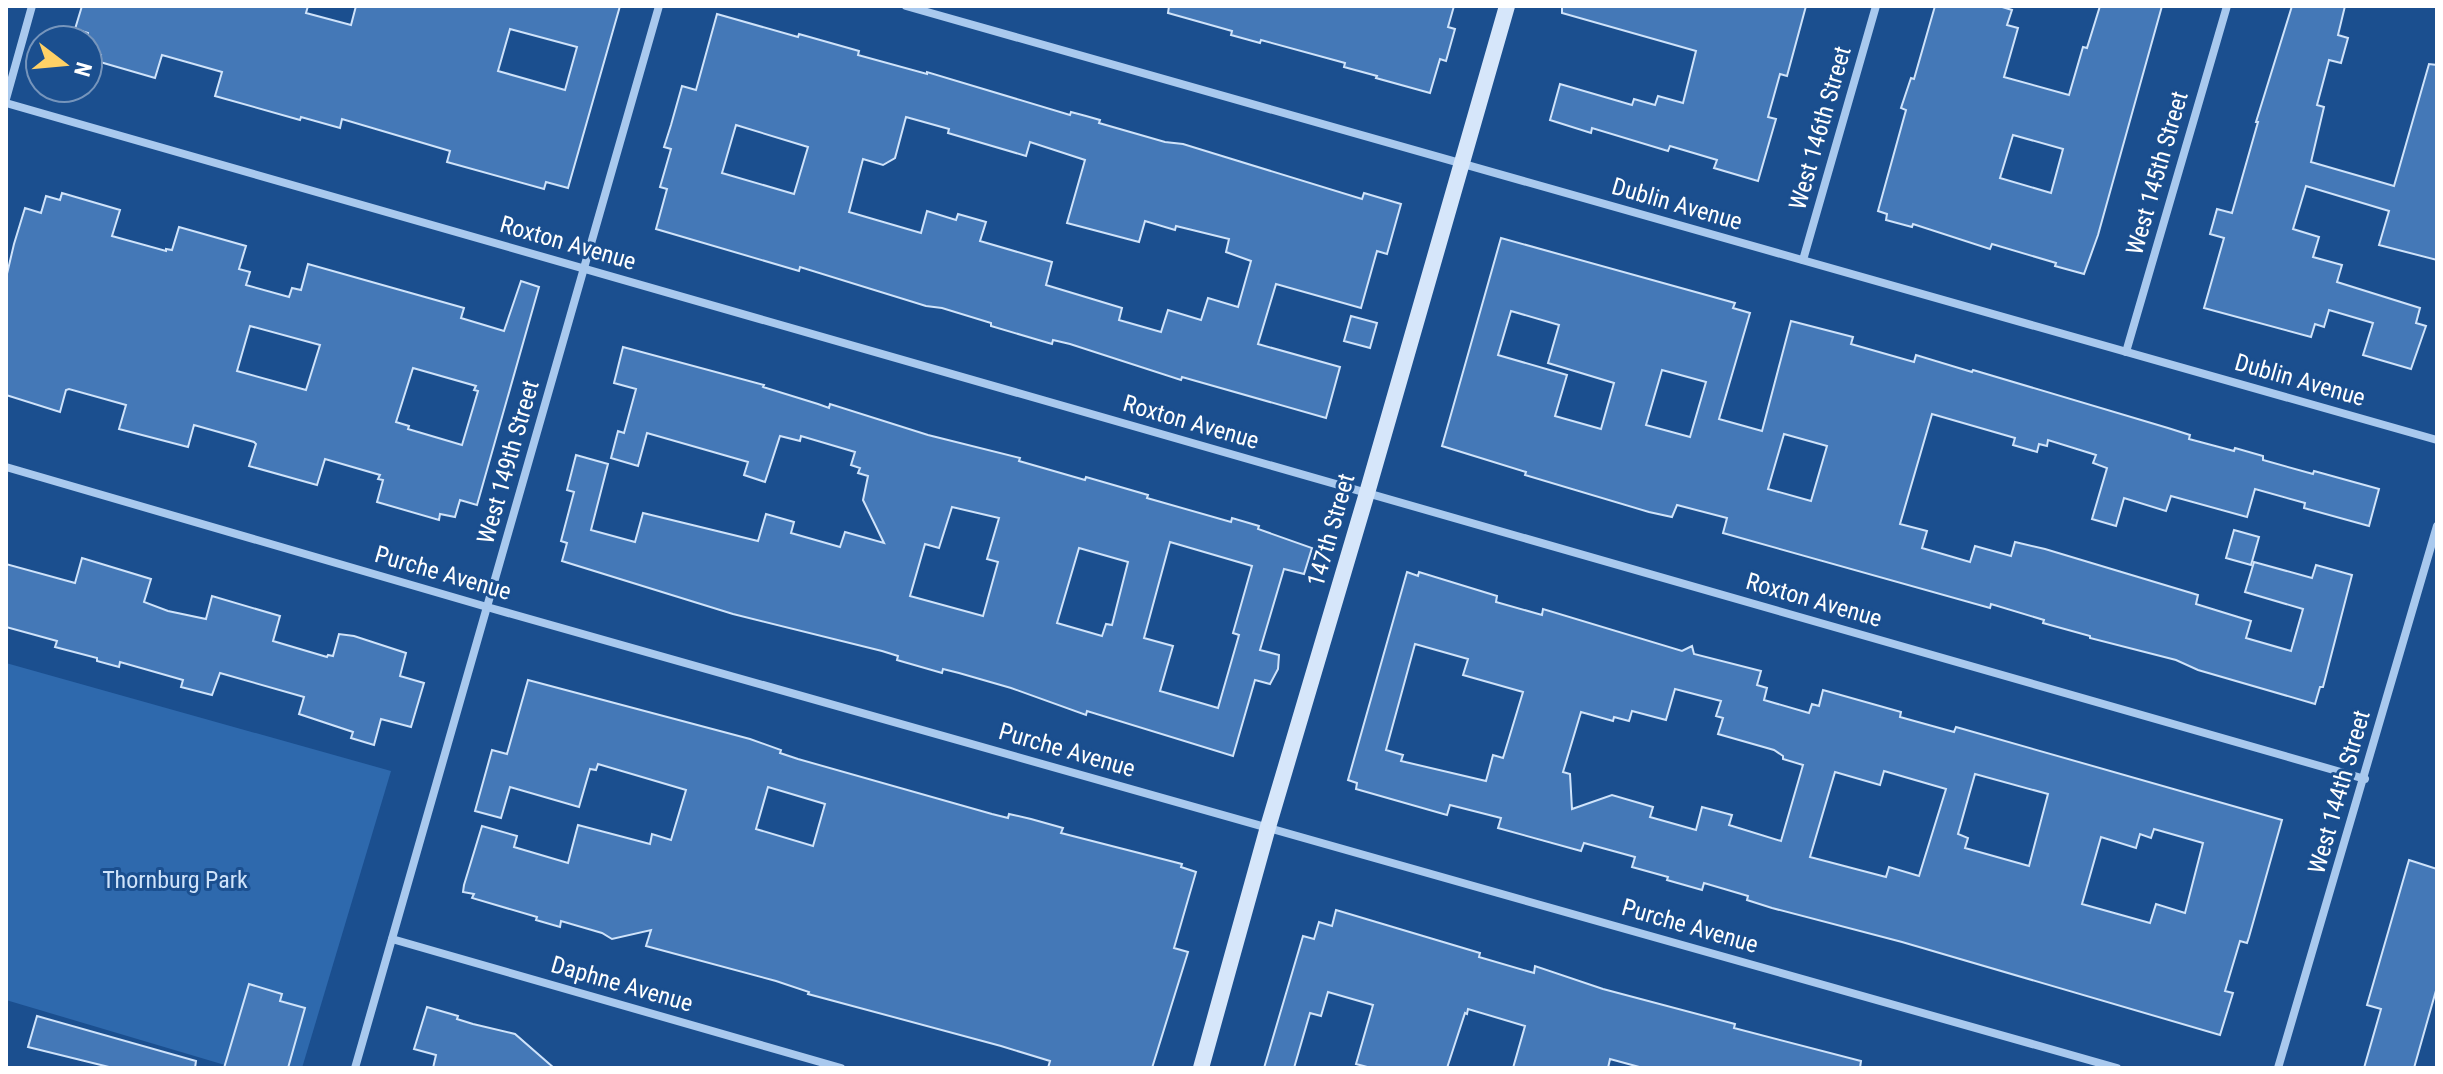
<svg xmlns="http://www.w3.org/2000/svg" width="2443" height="1074" viewBox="0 0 2443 1074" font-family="'Roboto Condensed',sans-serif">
<rect width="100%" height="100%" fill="#1b4f8f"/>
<polygon fill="#2e69ad" points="6,663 391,771 302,1068 235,1068 6,1000"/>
<g fill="#4478b7" stroke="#cfe3fa" stroke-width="2" fill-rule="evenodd">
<path d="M 82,6 L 308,6 L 306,13 L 351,25 L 356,6 L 620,6 L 568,188 L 546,182 L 544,189 L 447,162 L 450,151 L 342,119 L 340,128 L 301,117 L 300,120 L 215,96 L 222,72 L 162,55 L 155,78 L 100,62 L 101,55 L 88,52 L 88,33 L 75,29 ZM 510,29 L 577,47 L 565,90 L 498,71 Z"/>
<polygon points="1169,6 1454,6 1448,27 1455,29 1446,61 1440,59 1430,93 1376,78 1377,76 1344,67 1345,63 1261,40 1260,43 1231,35 1232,31 1168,13"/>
<polygon points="1562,6 1806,6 1787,76 1780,74 1768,117 1776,119 1758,181 1714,168 1717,160 1670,146 1668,151 1592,128 1591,133 1550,120 1560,84 1632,105 1634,99 1655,105 1658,96 1683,103 1696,51 1562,13"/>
<path d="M 1935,6 L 1999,6 L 2012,10 L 2007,25 L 2018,28 L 2004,77 L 2069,95 L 2083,47 L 2087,48 L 2100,6 L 2162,6 L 2098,235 L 2084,274 L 2055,266 L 2056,263 L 1992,244 L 1990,249 L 1913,224 L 1912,227 L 1886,220 L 1887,214 L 1878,211 L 1906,110 L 1901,108 L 1911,78 L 1914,79 ZM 2013,135 L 2063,149 L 2051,193 L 2000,178 Z"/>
<polygon points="2292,6 2345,6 2338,35 2348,38 2341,63 2329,60 2317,105 2324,107 2311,162 2394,186 2429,64 2437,65 2437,260 2379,245 2389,211 2306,186 2293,229 2319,237 2313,257 2342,265 2337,282 2420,308 2416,323 2426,326 2411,369 2363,355 2373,323 2329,310 2324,327 2315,324 2311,337 2204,308 2224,238 2210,234 2217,209 2232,213 2258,122 2256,122"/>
<path d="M 717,14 L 798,37 L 799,34 L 859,51 L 858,55 L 927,74 L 927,72 L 1070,115 L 1071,112 L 1086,116 L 1100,120 L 1099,123 L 1165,142 L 1183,144 L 1362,199 L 1364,193 L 1401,204 L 1387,254 L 1377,251 L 1361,308 L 1276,284 L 1258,344 L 1340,367 L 1326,418 L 1182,377 L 1181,380 L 1070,344 L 1053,340 L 1052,344 L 991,326 L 991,323 L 942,308 L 926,306 L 800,267 L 799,271 L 656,229 L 667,189 L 660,187 L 671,149 L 664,147 L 671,125 L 682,86 L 696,90 ZM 906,117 L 949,129 L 948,133 L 1026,156 L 1030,142 L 1085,160 L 1067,223 L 1139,242 L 1145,221 L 1175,230 L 1176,226 L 1229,239 L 1226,252 L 1251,261 L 1238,307 L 1208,298 L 1201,320 L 1168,310 L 1161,332 L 1119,320 L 1122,308 L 1046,285 L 1052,262 L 980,241 L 986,222 L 958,214 L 956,220 L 927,211 L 921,233 L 849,212 L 863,159 L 883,165 L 895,158 ZM 736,125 L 808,147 L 794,194 L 722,173 Z"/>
<path d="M 62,193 L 120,210 L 112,236 L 166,251 L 166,249 L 172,250 L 179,227 L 246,246 L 239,269 L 250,272 L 246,285 L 289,297 L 292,288 L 301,290 L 308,264 L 464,308 L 461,318 L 504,331 L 521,281 L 539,287 L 477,505 L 460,500 L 455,517 L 440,514 L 439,520 L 377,502 L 383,480 L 378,479 L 380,475 L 325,459 L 317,485 L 249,466 L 256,444 L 254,442 L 194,425 L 188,447 L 119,429 L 126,405 L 69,389 L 66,390 L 60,412 L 6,395 L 6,278 L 14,244 L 25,208 L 41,213 L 46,196 L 60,200 ZM 250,326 L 320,345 L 306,390 L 237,371 ZM 413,368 L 476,386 L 474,390 L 478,391 L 462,445 L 408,429 L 409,426 L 396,422 Z"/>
<path d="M 1501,238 L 1735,303 L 1733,308 L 1750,313 L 1719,419 L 1762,431 L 1791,321 L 1853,337 L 1851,344 L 1914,362 L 1916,355 L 1972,372 L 1973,370 L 2168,428 L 2190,435 L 2189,439 L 2234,451 L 2235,448 L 2263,456 L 2263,460 L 2313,474 L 2314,471 L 2379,489 L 2369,526 L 2304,508 L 2305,503 L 2255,489 L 2247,517 L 2171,496 L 2166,511 L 2124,498 L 2116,526 L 2092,519 L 2107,468 L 2093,463 L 2096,455 L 2048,440 L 2047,446 L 2039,444 L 2037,452 L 2013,445 L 2015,438 L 1932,414 L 1900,524 L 1927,531 L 1922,548 L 1970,562 L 1975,546 L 2011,556 L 2015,542 L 2045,549 L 2198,595 L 2196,604 L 2251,621 L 2246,638 L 2291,651 L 2303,609 L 2245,592 L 2254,562 L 2312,578 L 2316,565 L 2352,575 L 2323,687 L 2320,687 L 2315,704 L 2198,670 L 2176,660 L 2090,638 L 2090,636 L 2043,623 L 2044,620 L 1991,604 L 1990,608 L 1723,533 L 1727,518 L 1677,505 L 1672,517 L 1649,512 L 1525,475 L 1526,472 L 1442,446 ZM 1511,311 L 1559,325 L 1548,363 L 1614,383 L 1601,429 L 1555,416 L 1567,375 L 1498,355 ZM 1662,370 L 1706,382 L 1690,437 L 1646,425 ZM 1784,434 L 1827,446 L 1811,501 L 1768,489 Z"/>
<polygon points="1351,316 1377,323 1370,348 1344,341"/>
<path d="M 623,347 L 764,385 L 763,387 L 818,404 L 829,408 L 830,404 L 928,435 L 1020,458 L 1019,461 L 1085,480 L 1086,477 L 1148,495 L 1147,498 L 1231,522 L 1232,518 L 1259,526 L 1258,529 L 1312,548 L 1304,574 L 1284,569 L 1260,650 L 1279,655 L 1278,669 L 1270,684 L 1255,680 L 1233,756 L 1087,711 L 1086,715 L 1011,688 L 959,673 L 943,669 L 942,673 L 897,660 L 898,656 L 882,651 L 733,614 L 562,561 L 567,543 L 561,541 L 574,492 L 567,490 L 576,455 L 608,464 L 591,530 L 635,542 L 643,513 L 758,541 L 766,514 L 794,522 L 791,533 L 840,547 L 845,532 L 884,543 L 863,500 L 868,476 L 858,473 L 860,468 L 851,465 L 855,452 L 801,436 L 800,441 L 780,436 L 765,482 L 744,475 L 748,462 L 647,433 L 638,466 L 611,458 L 618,431 L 624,433 L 636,389 L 614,383 ZM 952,507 L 999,518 L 987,559 L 998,562 L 983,616 L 910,596 L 925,544 L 939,548 ZM 1170,542 L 1252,566 L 1233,633 L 1239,635 L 1218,708 L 1160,691 L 1173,646 L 1144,638 ZM 1079,548 L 1128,562 L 1112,625 L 1106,624 L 1102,636 L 1057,623 Z"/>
<polygon points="2234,530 2259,537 2251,565 2226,558"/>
<polygon points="82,558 151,579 144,602 168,611 206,619 212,596 280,616 273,641 327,657 328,655 333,656 339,634 354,636 406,653 400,676 424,683 411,727 381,719 374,745 351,738 353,732 299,714 304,697 220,673 212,695 181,687 183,680 120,662 119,667 97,661 97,658 55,647 57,641 6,627 6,564 75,583"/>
<path d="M 1407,572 L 1418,576 L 1419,572 L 1497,596 L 1496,602 L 1542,615 L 1543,609 L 1682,651 L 1692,646 L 1694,654 L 1761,671 L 1757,685 L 1767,688 L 1764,700 L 1809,713 L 1812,704 L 1819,706 L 1823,690 L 1901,712 L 1900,717 L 1954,732 L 1956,727 L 2282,820 L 2249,937 L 2247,943 L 2240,941 L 2225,991 L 2233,993 L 2220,1035 L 1902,942 L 1772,908 L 1747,900 L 1748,896 L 1704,883 L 1702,890 L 1667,880 L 1668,877 L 1632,867 L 1635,857 L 1584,843 L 1581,851 L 1498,828 L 1501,818 L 1450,805 L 1447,815 L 1356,789 L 1357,783 L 1348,780 ZM 1415,644 L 1468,659 L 1463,675 L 1523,692 L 1503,758 L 1493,755 L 1486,781 L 1401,761 L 1403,755 L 1386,750 ZM 1675,689 L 1721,701 L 1716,716 L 1723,718 L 1718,734 L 1774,750 L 1783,756 L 1783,759 L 1803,765 L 1781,841 L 1729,825 L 1732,815 L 1702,807 L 1696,830 L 1650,817 L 1653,807 L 1612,795 L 1572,809 L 1570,774 L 1563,772 L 1581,712 L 1613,721 L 1614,717 L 1629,721 L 1632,711 L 1666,720 ZM 1884,771 L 1946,789 L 1919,876 L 1889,867 L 1886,877 L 1810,857 L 1835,772 L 1880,785 ZM 1975,774 L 2048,794 L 2029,866 L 1965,848 L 1968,838 L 1958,834 ZM 2154,829 L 2203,843 L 2185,913 L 2156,904 L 2150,923 L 2082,904 L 2101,837 L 2136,848 L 2140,834 L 2151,838 Z"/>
<path d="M 528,680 L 750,739 L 781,750 L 780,753 L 798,759 L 992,814 L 1008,818 L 1009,814 L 1031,819 L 1063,828 L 1061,833 L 1182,864 L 1181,867 L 1196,872 L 1174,948 L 1188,952 L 1152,1068 L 1048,1068 L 1050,1061 L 1001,1046 L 808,994 L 809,992 L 776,981 L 646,946 L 651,930 L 612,939 L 602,933 L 561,921 L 560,927 L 536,920 L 537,917 L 472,898 L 474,894 L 463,892 L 464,885 L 482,826 L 517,836 L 514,847 L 568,863 L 578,825 L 650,844 L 652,834 L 671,840 L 686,790 L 598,764 L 596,770 L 590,769 L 579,807 L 510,787 L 501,818 L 475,811 L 492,750 L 507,754 ZM 768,787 L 825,804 L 813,846 L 756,829 Z"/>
<polygon points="2409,860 2437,869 2437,987 2414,1068 2364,1068 2381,1009 2367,1005"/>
<polygon points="1336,910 1480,953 1479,957 1534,973 1535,966 1603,989 1735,1024 1734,1028 1861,1061 1860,1068 1643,1068 1610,1059 1608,1068 1513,1068 1525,1026 1468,1009 1467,1014 1465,1013 1447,1068 1371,1068 1356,1064 1373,1005 1328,992 1321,1016 1310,1013 1294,1068 1264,1068 1303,936 1314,939 1319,922 1332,926"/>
<polygon points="249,984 282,994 280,1001 305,1008 288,1068 224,1068"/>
<polygon points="427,1007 458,1016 457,1019 473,1024 515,1034 554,1068 433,1068 436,1055 414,1049"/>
<polygon points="37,1016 196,1061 195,1068 113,1068 28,1047"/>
</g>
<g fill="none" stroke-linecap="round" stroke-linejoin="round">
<g stroke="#a9c9ee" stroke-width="8">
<polyline points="906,6 2437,440"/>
<polyline points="6,99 32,6"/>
<polyline points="6,103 2365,779"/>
<polyline points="1803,260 1876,6"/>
<polyline points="2126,352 2227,6"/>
<polyline points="6,467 487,607 2117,1068"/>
<polyline points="392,939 841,1068"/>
<polyline points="355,1068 659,6"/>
<polyline points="2278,1068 2437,526"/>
</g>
<polyline stroke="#d6e6fa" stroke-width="16" points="1201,1068 1268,827 1367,493 1507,6"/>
</g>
<g text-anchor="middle" stroke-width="6" stroke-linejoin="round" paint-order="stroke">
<g font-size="24" fill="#fff" stroke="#1b4f8f">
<text transform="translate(1820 128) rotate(-74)" y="8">West 146th Street</text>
<text transform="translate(2157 173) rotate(-74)" y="8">West 145th Street</text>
<text transform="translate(1677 204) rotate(16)" y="8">Dublin Avenue</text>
<text transform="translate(568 243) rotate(16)" y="8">Roxton Avenue</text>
<text transform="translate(2300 380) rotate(16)" y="8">Dublin Avenue</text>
<text transform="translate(1191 422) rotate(16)" y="8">Roxton Avenue</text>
<text transform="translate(508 462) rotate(-74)" y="8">West 149th Street</text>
<text transform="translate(1331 530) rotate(-74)" y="8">147th Street</text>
<text transform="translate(443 573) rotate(16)" y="8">Purche Avenue</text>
<text transform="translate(1814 600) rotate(16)" y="8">Roxton Avenue</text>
<text transform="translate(1067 750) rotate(16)" y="8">Purche Avenue</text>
<text transform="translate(2339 792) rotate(-74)" y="8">West 144th Street</text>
<text transform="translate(1690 926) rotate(16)" y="8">Purche Avenue</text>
<text transform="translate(622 984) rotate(16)" y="8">Daphne Avenue</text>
</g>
<g font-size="24" fill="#cfe3fa" stroke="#1b4f8f">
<text x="175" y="888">Thornburg Park</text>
</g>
</g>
<rect width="2443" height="1074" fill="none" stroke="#ffffff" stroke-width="16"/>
<g transform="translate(64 64) rotate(106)"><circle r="38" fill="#1b4f8f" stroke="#7695bc" stroke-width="2"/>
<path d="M0-6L14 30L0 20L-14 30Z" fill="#ffd166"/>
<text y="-12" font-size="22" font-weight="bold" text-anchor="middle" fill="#ffffff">N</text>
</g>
</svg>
